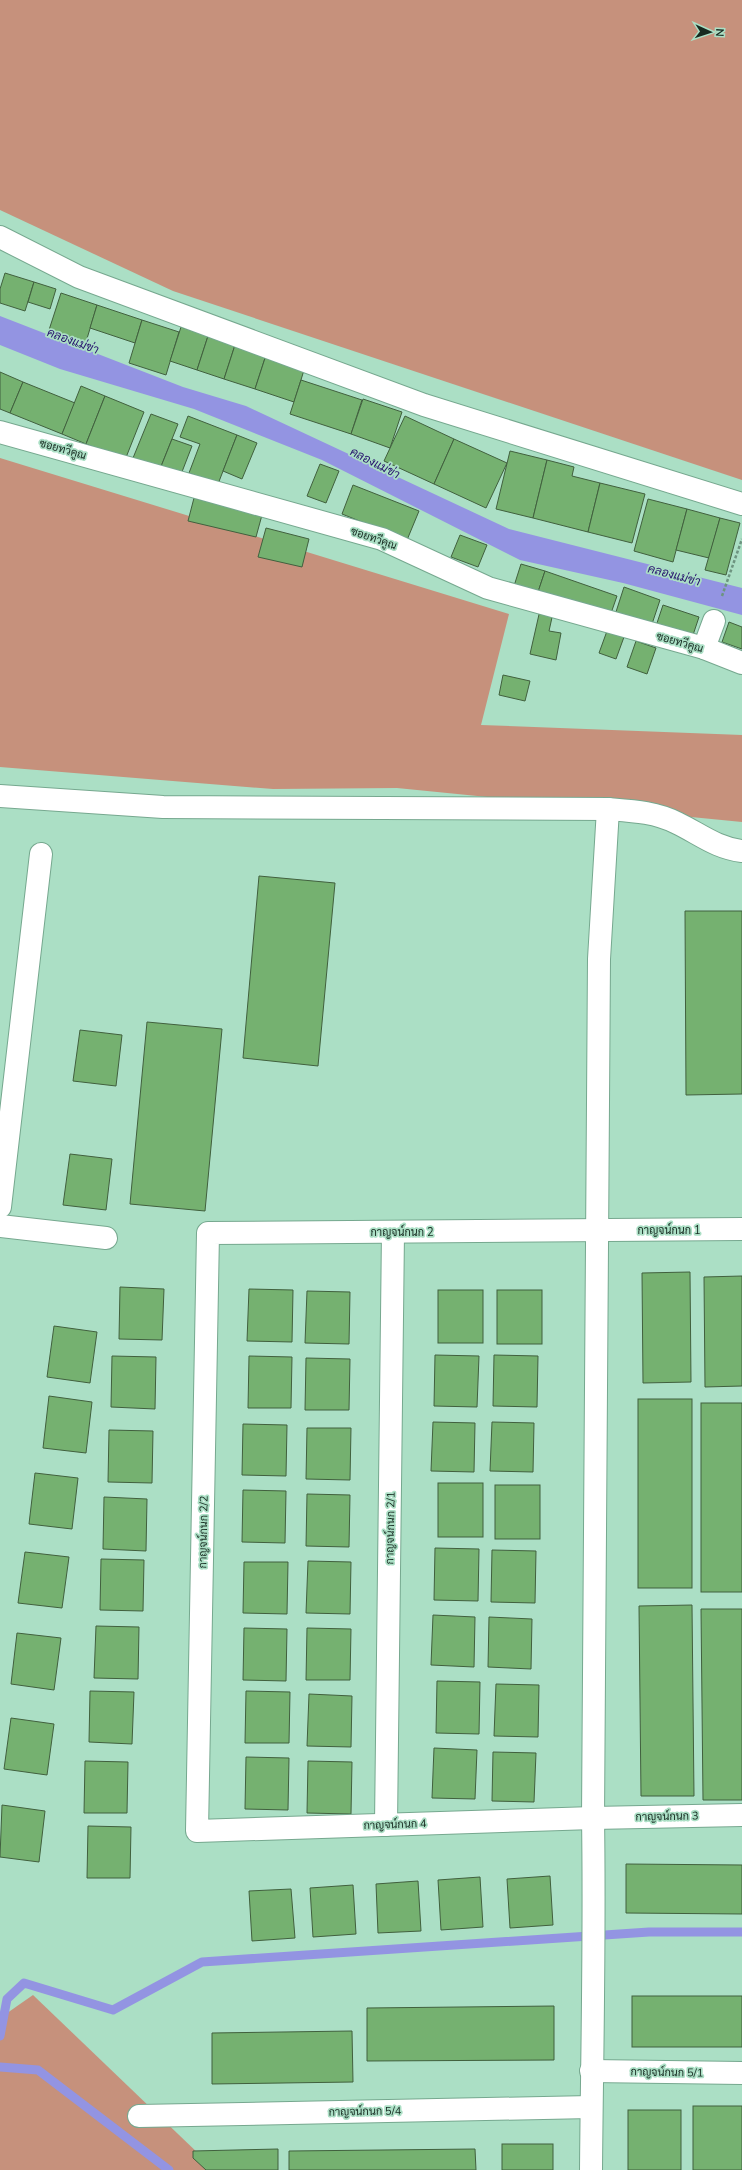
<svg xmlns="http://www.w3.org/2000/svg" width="742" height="2170" viewBox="0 0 742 2170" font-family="'Nunito Sans',Sarabun,sans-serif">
<rect width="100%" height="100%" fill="#abdfc5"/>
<g fill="#c6917c">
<polygon points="0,0 742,0 742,480 173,291 0,210"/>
<polygon points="0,458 509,614 481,725 742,735 742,822 397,788 273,789 0,767"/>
<polygon points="33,1995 202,2157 212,2170 0,2170 0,2018"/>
</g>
<polygon fill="#9394e2" points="0,316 183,387 246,406 509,529 742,588 742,615 623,583 520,560 322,460 194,409 60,369 0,345"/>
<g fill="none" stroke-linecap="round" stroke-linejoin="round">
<g stroke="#9394e2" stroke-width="9">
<polyline points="0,2036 7,1999 24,1983 113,2010 202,1962 649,1932 742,1932"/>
<polyline points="0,2067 38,2070 169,2170"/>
</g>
</g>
<g fill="#75b170" stroke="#41603e">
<polygon points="5,273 34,282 25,311 0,303 0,289"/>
<polygon points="34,282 56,289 50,309 28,302"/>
<polygon points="61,293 97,305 86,342 49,330"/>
<polygon points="97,305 142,320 135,343 90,328"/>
<polygon points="142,320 179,332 166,375 129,363"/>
<polygon points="181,327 208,336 197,370 170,361"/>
<polygon points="208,336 235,345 224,379 197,370"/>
<polygon points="235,345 266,355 255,389 224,379"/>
<polygon points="266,355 305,367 294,402 255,389"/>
<polygon points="0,372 23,382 10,413 0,409"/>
<polygon points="301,380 362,400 351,434 290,414"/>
<polygon points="23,382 75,403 62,434 10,413"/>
<polygon points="81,386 105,396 86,444 62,434"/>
<polygon points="105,396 144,412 125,460 86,444"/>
<polygon points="363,399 402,412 390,448 351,434"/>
<polygon points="151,414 178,424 160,469 133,458"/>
<polygon points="188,416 237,435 218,484 189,473 200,444 180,437"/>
<polygon points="405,416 454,439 434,484 384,461"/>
<polygon points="237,435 257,443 242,479 223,471"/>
<polygon points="172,439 192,446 180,477 160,469"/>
<polygon points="454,439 507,463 486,508 434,484"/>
<polygon points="510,451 547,460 533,518 496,509"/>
<polygon points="547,460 574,467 572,476 600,483 588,532 533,518"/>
<polygon points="320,464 339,471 326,503 307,496"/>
<polygon points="600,483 645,494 632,543 588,532"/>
<polygon points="353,485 419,511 407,540 342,514"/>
<polygon points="194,498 262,515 256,537 188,521"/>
<polygon points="648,499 687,509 673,562 634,551"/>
<polygon points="687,509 720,518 709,558 676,550"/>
<polygon points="720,518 740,523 726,575 705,570"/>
<polygon points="266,528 309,539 302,567 258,557"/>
<polygon points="460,535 487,545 478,567 451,557"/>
<polygon points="521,564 545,571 537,595 514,586"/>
<polygon points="545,571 617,596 609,619 537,595"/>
<polygon points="624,587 660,600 651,627 615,615"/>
<polygon points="663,605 699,617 692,638 656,626"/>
<polygon points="540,610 553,613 549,631 561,633 556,660 530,654"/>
<polygon points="729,622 742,627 742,649 722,642"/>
<polygon points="607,631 624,637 616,659 599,653"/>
<polygon points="636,641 656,648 647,674 627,667"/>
<polygon points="503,675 530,681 525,701 499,695"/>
<polygon points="259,876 335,883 318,1066 243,1058"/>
<polygon points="685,911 742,911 742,1094 686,1095"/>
<polygon points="147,1022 222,1029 205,1211 130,1204"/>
<polygon points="80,1030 122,1035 116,1086 73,1081"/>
<polygon points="70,1154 112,1159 106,1210 63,1205"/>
<polygon points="690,1272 691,1382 643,1383 642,1273"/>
<polygon points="742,1276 742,1386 705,1387 704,1277"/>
<polygon points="120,1287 164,1289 162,1340 119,1339"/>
<polygon points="249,1289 293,1290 292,1342 247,1341"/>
<rect x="438" y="1290" width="45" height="53"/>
<rect x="497" y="1290" width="45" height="54"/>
<polygon points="307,1291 350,1292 349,1344 305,1343"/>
<polygon points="54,1326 97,1332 90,1383 47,1377"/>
<polygon points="435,1355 479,1356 477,1407 434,1406"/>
<polygon points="494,1355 538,1356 537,1407 493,1406"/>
<polygon points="112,1356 156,1357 155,1409 111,1407"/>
<polygon points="249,1356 292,1357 291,1408 248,1408"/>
<polygon points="306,1358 350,1359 349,1410 305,1410"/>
<polygon points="49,1396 92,1402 86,1453 43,1448"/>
<rect x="638" y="1399" width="54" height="189"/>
<rect x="701" y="1403" width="41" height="189"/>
<polygon points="433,1422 475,1423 474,1472 431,1471"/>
<polygon points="492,1422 534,1423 533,1472 490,1471"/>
<polygon points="243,1424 287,1425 286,1476 242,1475"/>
<polygon points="307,1428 351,1428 350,1480 306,1479"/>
<polygon points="109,1430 153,1431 152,1483 108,1482"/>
<polygon points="35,1473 78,1478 72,1529 29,1524"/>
<rect x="438" y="1483" width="45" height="54"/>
<rect x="495" y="1485" width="45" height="54"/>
<polygon points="243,1490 286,1491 285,1543 242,1542"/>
<polygon points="307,1494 350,1495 349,1547 306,1546"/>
<polygon points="104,1497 147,1499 146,1551 103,1549"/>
<polygon points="435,1548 479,1549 478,1601 434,1600"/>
<polygon points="492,1550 536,1551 535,1603 491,1602"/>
<polygon points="25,1552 69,1557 62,1608 18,1603"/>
<polygon points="101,1559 144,1560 143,1611 100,1610"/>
<polygon points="308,1561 351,1562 350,1614 306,1613"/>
<polygon points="244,1562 288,1562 287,1614 243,1613"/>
<polygon points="692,1605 694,1796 641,1796 639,1606"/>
<polygon points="701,1609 742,1609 742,1800 703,1800"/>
<polygon points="433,1615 475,1617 474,1667 431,1665"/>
<polygon points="489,1617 532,1619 531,1669 488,1667"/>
<polygon points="96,1626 139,1627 138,1679 94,1678"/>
<polygon points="244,1628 287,1629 286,1681 243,1680"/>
<polygon points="307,1628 351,1629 350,1680 306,1680"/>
<polygon points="17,1633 61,1638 54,1690 11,1684"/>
<polygon points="437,1681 480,1682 479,1734 436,1733"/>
<polygon points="496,1684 539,1685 538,1737 494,1736"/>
<polygon points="90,1691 134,1692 132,1744 89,1742"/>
<polygon points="246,1691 290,1692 289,1743 245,1743"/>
<polygon points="309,1694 352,1696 351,1747 307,1746"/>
<polygon points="11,1718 54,1724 47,1775 4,1769"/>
<polygon points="434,1748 477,1750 475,1799 432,1798"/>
<polygon points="493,1752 536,1753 534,1802 492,1801"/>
<polygon points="246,1757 289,1758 288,1810 245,1809"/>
<polygon points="85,1761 128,1762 127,1813 84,1813"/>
<polygon points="308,1761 352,1762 351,1814 307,1813"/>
<polygon points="2,1805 45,1811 39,1862 0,1857"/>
<polygon points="88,1826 131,1827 130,1878 87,1878"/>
<polygon points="626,1864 742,1865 742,1914 626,1913"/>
<polygon points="550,1876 553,1925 510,1928 507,1879"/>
<polygon points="480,1877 483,1927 441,1930 438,1880"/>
<polygon points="418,1881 421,1931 378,1933 376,1884"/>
<polygon points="353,1885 356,1934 313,1937 310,1888"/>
<polygon points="291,1889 295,1938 252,1941 249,1891"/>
<rect x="632" y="1996" width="110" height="51"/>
<polygon points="554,2006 554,2060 367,2061 367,2008"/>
<polygon points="352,2031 353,2082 212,2084 212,2033"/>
<rect x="693" y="2106" width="49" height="64"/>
<rect x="628" y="2110" width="53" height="60"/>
<rect x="502" y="2144" width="51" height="26"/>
<polygon points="278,2149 278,2170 206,2170 193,2158 193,2151"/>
<polygon points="475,2149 476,2170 289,2170 289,2151"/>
</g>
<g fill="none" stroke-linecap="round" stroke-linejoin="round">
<g stroke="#76a88f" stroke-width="24">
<g id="minor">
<polyline points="0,237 79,277 424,405 742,504"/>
<polyline points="0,432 382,539 488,588 704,648 742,663"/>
<polyline points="704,648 714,621"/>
<path d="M 0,796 L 163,807 L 608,809 C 633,811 655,812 677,823 C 700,834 716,848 742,851"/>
<polyline points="0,1207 41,854"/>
<polyline points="0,1226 106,1238"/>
<polyline points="742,1229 208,1233 197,1831 593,1818 742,1815"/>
<polyline points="386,1825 393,1232"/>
<polyline points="591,2071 742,2073"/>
<polyline points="139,2116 591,2107"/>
<path d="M 591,2170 C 592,2052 595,1935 593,1818 L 599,959 L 608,809"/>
</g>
</g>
<polyline stroke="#6d9480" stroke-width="2.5" stroke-dasharray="3 2" stroke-linecap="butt" points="722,596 742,539"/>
<use href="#minor" stroke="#fff" stroke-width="22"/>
</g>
<g text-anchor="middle" stroke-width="3.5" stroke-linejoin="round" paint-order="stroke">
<g font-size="11" fill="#162a20" stroke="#abdfc5">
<text transform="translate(63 449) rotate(16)" y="4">ซอยทวีคูณ</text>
<text transform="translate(374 538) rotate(19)" y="4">ซอยทวีคูณ</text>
<text transform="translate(680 642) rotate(16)" y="4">ซอยทวีคูณ</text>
<text x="669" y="1234">กาญจน์กนก 1</text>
<text x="402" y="1236">กาญจน์กนก 2</text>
<text transform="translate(390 1528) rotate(-89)" y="4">กาญจน์กนก 2/1</text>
<text transform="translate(203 1532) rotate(-89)" y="4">กาญจน์กนก 2/2</text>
<text transform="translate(667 1816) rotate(-1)" y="4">กาญจน์กนก 3</text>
<text transform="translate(395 1824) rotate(-2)" y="4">กาญจน์กนก 4</text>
<text transform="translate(667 2072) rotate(1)" y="4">กาญจน์กนก 5/1</text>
<text transform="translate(365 2111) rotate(-1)" y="4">กาญจน์กนก 5/4</text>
</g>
<g font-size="12" font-style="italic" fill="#27146e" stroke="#abdfc5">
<text transform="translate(73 341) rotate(20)" y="4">คลองแม่ข่า</text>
<text transform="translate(375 463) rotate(27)" y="4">คลองแม่ข่า</text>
<text transform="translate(674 575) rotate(15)" y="4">คลองแม่ข่า</text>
</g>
</g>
<g transform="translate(710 32) rotate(93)" stroke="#abdfc5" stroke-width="3" paint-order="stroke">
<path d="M0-3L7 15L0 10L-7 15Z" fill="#162a20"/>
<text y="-6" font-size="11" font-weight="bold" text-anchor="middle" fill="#162a20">N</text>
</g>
</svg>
